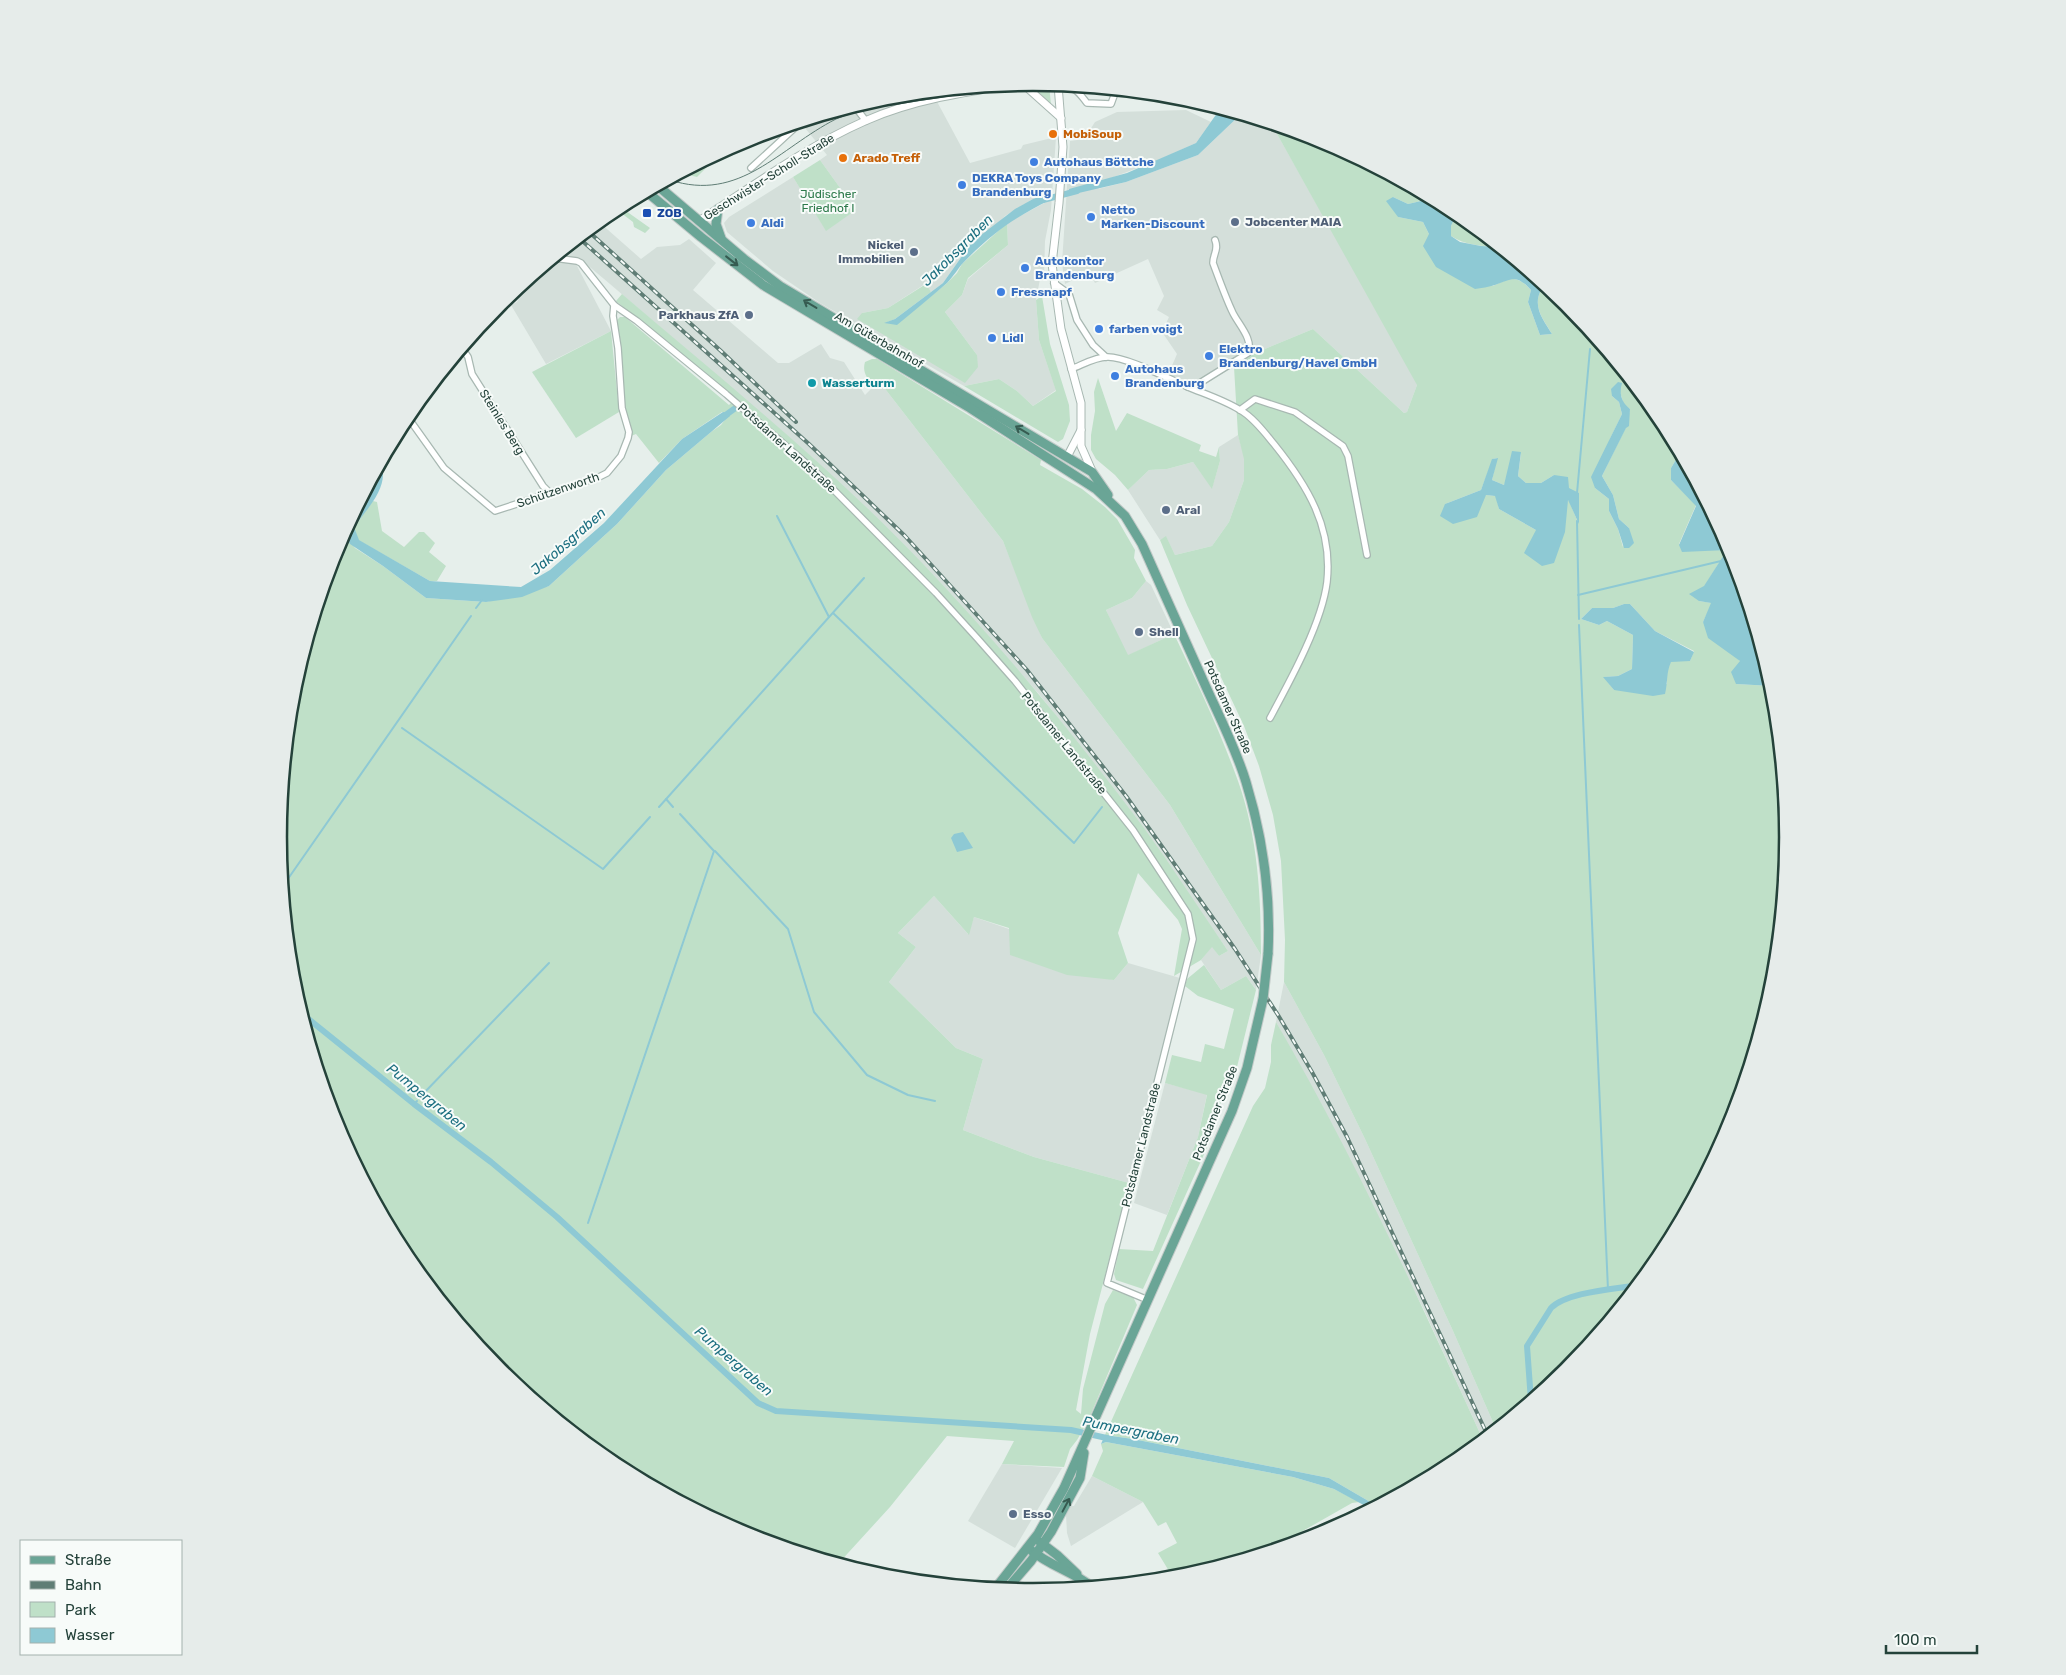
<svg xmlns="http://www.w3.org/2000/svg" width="2066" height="1675" viewBox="0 0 2066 1675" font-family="Rubik,sans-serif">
<rect width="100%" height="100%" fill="#e6efeb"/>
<g fill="#d4dfda" fill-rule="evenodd">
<path d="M 961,90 L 934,96 L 970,163 L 1021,149 L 1023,145 L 1056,137 L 1051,210 L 1045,241 L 1044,276 L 1040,279 L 1036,300 L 1039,340 L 1056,390 L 1033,406 L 1017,391 L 999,379 L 964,386 L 820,303 L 773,271 L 727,232 L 724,223 L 729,217 L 793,177 L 826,230 L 856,210 L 820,160 L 827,155 L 801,123 L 886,97 ZM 1050,194 L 1050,200 L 1007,223 L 1008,245 L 968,279 L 962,295 L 945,312 L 977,355 L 862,313 L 888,308 L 925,284 L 931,292 L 943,283 L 972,242 L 998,224 L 1005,216 L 1033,199 Z"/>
<polygon points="1186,110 1211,122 1196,143 1156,161 1111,178 1098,189 1126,182 1198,155 1240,115 1272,125 1416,380 1417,385 1407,412 1404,413 1313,329 1255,353 1201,387 1168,375 1177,354 1162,332 1169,317 1157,310 1164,296 1148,259 1095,283 1089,272 1065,284 1062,263 1070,141 1084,139 1095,122 1117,112"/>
<polygon points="599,222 641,259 657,247 680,245 689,239 716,263 693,290 778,363 789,363 821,344 830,358 844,362 865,395 879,381 1003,541 1042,638 1170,805 1261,955 1256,990 1246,976 1221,990 1201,960 1212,946 1219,956 1228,951 1144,829 1039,694 923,565 814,459 610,284 579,258 558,256"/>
<polygon points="551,261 576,264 611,331 546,364 511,305 517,302 521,294 520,289 538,277 536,274"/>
<polygon points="1238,435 1245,459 1244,480 1229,522 1212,546 1175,555 1166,537 1160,540 1128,490 1149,470 1167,469 1193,462 1212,488 1220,461 1219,447"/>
<polygon points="1146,581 1151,585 1174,634 1127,656 1106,610 1132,598"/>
<polygon points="934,896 968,934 974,917 1009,929 1102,977 1114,980 1128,963 1180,978 1129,1183 1034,1157 963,1130 983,1059 956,1048 889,982 916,947 898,933"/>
<polygon points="1284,982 1324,1055 1365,1139 1453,1331 1496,1429 1483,1440 1424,1310 1276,1022"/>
<polygon points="1165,1083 1207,1094 1198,1137 1167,1215 1134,1203"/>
<polygon points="1002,1464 1062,1468 1015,1548 968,1521"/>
<polygon points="1092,1476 1143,1502 1071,1546 1067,1533 1066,1515 1071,1506 1074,1506"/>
</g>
<g fill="#bfe0c8" fill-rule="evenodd">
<polygon points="1043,83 1049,84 1051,105 1035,91 1034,87"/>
<path d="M 1272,125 L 1322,140 L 1423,194 L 1421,201 L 1408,204 L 1393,197 L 1398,217 L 1423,222 L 1429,234 L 1493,286 C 1511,277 1517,275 1531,290 L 1528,302 L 1540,335 L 1552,334 C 1544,320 1533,308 1540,292 L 1552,291 L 1567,304 L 1661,418 L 1680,453 L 1671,468 L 1671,480 L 1696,505 L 1679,544 L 1727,550 L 1704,587 L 1699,601 L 1712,603 L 1703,622 L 1740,661 L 1736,684 L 1772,686 L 1774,690 L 1788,838 L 1773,985 L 1730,1127 L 1661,1257 L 1567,1372 L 1496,1429 L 1453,1331 L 1365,1139 L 1324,1055 L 1284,982 L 1285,940 L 1281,861 L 1273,815 L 1259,766 L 1244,726 L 1187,605 L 1160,540 L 1166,536 L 1175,555 L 1212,546 L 1229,522 L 1244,480 L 1244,459 L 1238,435 L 1234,367 L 1255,353 L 1313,329 L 1404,413 L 1407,412 L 1417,385 ZM 1620,392 L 1624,405 L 1630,409 L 1626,427 L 1602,476 L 1613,495 L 1619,519 L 1629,528 L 1623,547 L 1618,529 L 1609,511 L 1609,499 L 1595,488 L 1610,439 L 1622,414 L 1619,402 L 1612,396 ZM 1521,453 L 1518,476 L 1526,483 L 1541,483 L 1554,475 L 1569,488 L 1578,522 L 1568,499 L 1566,507 L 1536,530 L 1499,509 L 1496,496 L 1486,495 L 1445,504 L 1481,490 L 1493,459 L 1497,458 L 1492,480 L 1504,485 ZM 1624,604 L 1630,604 L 1655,631 L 1694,651 L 1690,661 L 1671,661 L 1666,672 L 1667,684 L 1614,690 L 1604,677 L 1618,676 L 1632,669 L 1633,635 L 1607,621 L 1599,625 L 1581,619 L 1592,608 L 1613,608 Z"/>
<polygon points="722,152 697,177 681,173"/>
<polygon points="820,160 856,210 826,231 793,177"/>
<polygon points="622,205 626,211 650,228 645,233 634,227 633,222 616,209"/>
<path d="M 1457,213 L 1498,247 C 1481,246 1465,245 1451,236 L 1451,226 Z"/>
<polygon points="1007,223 1008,245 968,278 962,295 945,312 977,355 978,367 965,383 857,319 862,313 888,308 926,284 931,292 895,319 885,323 897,324 946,284 957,273 962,264"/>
<path d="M 622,294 C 725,382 831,467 924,565 C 1003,648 1076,737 1144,828 C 1173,868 1200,910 1228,951 L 1219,956 L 1212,947 L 1201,960 L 1174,976 L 1182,929 L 1178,920 L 1138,873 L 1118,933 L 1128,963 L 1114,980 L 1067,975 L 1010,955 L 1009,928 L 974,917 L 969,935 L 934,896 L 898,933 L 916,947 L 889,982 L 956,1048 L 983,1059 L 963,1130 L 1034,1157 L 1129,1183 L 1090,1334 L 1076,1410 L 1081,1414 L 1083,1389 L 1105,1304 L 1113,1290 L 1133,1297 L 1137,1305 L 1088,1421 L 1077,1440 L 1070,1449 L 1064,1467 L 1002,1464 L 1014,1441 L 947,1436 L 890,1507 L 838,1564 L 744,1535 L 613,1465 L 499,1371 L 405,1257 L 335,1126 L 292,985 L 278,837 L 293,690 L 336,548 L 348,525 L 345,534 L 355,548 L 383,566 L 426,598 L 486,602 L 549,586 L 617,524 L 666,470 L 711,432 L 721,425 L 730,413 L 722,412 L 682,439 L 659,463 L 636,434 L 631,436 L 623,406 L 620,348 L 617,320 L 620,317 L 625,317 L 729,405 L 735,399 L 616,301 Z"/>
<polygon points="1042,296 1050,344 1069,405 1070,421 1063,439 1058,442 964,386 999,379 1017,391 1033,406 1056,391 1039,340 1036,300"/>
<polygon points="611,331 619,412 576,438 532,372"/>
<path d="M 872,359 L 877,359 L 1041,460 L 1040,465 L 1082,489 L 1105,507 L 1117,519 L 1135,550 L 1134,558 L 1146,581 L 1132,598 L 1106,610 L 1128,655 L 1174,634 C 1197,682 1220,731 1238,781 C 1258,837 1261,897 1261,955 L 1170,805 L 1042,638 L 1032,617 L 1003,541 L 879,381 L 873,386 C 867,378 862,372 865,362 Z"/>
<polygon points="1098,378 1116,431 1127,413 1201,445 1199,451 1216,457 1219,447 1220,461 1212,489 1193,462 1167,469 1149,470 1128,490 1115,475 1096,459 1091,450 1091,435 1095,411 1094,392"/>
<polygon points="373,501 377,502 382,531 404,547 419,532 424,532 435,543 429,552 446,566 437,581 430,581 358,540 354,527"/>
<polygon points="1204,965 1221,990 1246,976 1256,990 1236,1071 1222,1098 1210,1141 1143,1289 1116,1280 1114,1274 1119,1249 1153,1251 1198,1137 1207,1095 1165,1083 1172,1055 1201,1062 1205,1044 1224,1049 1234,1009 1198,996 1185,986 1187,979"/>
<path d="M 1276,1022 C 1354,1156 1419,1299 1483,1440 L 1452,1465 L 1377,1506 L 1329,1478 L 1133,1439 L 1105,1435 L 1253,1106 L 1265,1088 L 1271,1062 L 1271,1045 Z"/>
<polygon points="1106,1442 1293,1477 1334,1489 1360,1502 1352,1503 1264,1553 1185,1576 1181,1571 1172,1576 1158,1553 1177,1543 1166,1522 1158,1526 1143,1502 1092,1476 1103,1451 1101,1444"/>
</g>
<g fill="#8ec9d4">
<polygon points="1220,109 1240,115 1198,155 1126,182 1070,195 1069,189 1127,173 1196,143"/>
<path d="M 1050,193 L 1050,200 C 1015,217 991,234 964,262 C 958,268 954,276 947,283 C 931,297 914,311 897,325 L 884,323 L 895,319 L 943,283 L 972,242 L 1015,209 L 1033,199 Z"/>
<path d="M 1423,194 L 1457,213 L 1451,226 L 1451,236 L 1460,242 L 1481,246 L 1498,247 L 1525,269 L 1526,273 L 1552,291 L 1540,292 C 1533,308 1544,321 1552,334 L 1540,335 L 1528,302 L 1531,290 C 1517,275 1513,278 1495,285 C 1489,287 1481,288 1475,289 L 1436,267 L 1423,246 L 1429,234 L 1423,222 L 1398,217 L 1386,201 L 1393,197 L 1408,204 L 1421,201 Z"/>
<path d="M 1618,382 L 1622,383 C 1619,393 1621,402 1630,409 L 1629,426 L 1626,428 L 1602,476 L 1613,495 L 1619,519 L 1629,528 L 1634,543 L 1629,548 L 1624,548 L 1618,529 L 1609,511 L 1609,499 L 1595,488 L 1591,477 L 1622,414 L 1619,402 L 1612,396 L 1611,389 Z"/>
<path d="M 723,412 L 730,413 L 730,416 L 666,470 L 617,524 L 549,586 L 522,597 L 486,602 L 426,598 L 383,566 L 350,544 L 345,534 L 381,464 C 390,487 366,510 354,527 L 359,540 L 430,581 L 521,587 L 550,570 L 604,523 L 682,439 Z"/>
<polygon points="1512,451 1521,452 1518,476 1526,483 1541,483 1554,475 1568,477 1569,488 1579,493 1579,524 1568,500 1565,532 1554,563 1542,566 1524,553 1536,530 1499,509 1495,496 1486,495 1477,517 1453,524 1440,516 1445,504 1481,490 1492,459 1498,458 1492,480 1504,485"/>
<polygon points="1680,453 1731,549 1772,686 1736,684 1731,672 1740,661 1708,638 1703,622 1711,603 1699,601 1689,594 1704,586 1727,550 1682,552 1679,545 1696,506 1671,480 1671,468"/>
<path d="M 1624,604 L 1630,604 L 1655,631 L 1694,652 L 1690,661 L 1671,662 C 1666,673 1668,682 1665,694 L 1653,696 L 1614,690 L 1603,677 L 1618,676 L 1632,669 L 1633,635 L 1607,621 L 1599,625 L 1581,619 L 1592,608 L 1613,608 Z"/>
<polygon points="963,832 973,848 957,852 951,838 954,834"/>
<polygon points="1105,1435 1133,1439 1329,1478 1377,1506 1371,1509 1334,1489 1293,1477 1106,1442 1101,1444"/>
</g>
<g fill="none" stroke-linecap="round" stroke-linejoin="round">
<g stroke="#8ec9d4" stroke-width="2">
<polyline points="1577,493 1590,349"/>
<polyline points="777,516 829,617"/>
<polyline points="1577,521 1579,619"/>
<polyline points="1578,595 1721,561"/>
<polyline points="476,608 482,600"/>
<polyline points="833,613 1074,843 1102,807"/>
<polyline points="1579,625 1608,1290"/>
<polyline points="402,728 603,869 650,817"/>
<polyline points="666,799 673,807"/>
<polyline points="659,807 864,578"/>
<polyline points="715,851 788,929 814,1012 867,1075 908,1095 935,1101"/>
<polyline points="283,886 471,616"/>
<polyline points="423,1094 549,963"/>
<polyline points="414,1104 417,1101"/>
<polyline points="588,1223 714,851 680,814"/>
</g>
<g stroke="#8ec9d4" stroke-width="6">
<polyline points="1043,200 1077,191"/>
<polyline points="723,417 734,409"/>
<polyline points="301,1013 414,1104 491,1162 557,1217 758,1403 776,1411 1071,1430 1111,1439"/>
<path d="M 1531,1401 L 1527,1346 L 1551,1308 C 1567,1292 1615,1289 1638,1285"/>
</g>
<g stroke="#a8b8b2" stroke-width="8">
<g id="minor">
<path d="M 1058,89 C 1076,87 1076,89 1087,103 L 1111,104 L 1115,93 L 1124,92"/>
<polyline points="834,113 856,108 866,121"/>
<polyline points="751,168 800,123"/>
<polyline points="554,258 577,261 581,263 614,305 637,321 726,394 815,471 936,593 977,638 1015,681 1133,830 1188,914 1193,939 1107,1283 1148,1300"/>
<polyline points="1054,283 1069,294 1077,320 1093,345 1106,357"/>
<polyline points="462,348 468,357 472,374 543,486 549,492"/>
<path d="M 1071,369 C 1082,365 1095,357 1107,357 C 1125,356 1169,379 1188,387 L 1195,386 L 1248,353 C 1254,339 1237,323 1232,311 C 1225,296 1219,279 1213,263 C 1213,254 1219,250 1215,240"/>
<path d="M 1188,387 C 1205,394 1224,400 1240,410 C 1253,417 1265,433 1274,444 C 1307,485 1333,527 1327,582 C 1322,623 1290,681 1270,718"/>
<polyline points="1240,410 1255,399 1295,412 1343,446 1348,456 1367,555"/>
<polyline points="407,416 444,468 495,511 599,477 607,473 621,456 628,438 629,432 622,408 618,348 613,316 614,305"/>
</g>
</g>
<g stroke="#a8b8b2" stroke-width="9">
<g id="tertiary">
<polyline points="1023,84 1061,118"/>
<polyline points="1058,85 1063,147 1059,203 1052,264 1061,329 1081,403 1081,446 1092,471"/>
<path d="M 699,221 C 753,186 806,147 865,121 C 914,99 971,91 1024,83"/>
<polyline points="1067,457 1081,430"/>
</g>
</g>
<g stroke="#c2cac8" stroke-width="11">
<g id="primary">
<polyline points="658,186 744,259 780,286 1092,472 1108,495"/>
<path d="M 647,192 L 701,237 L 763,285 L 970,408 L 1096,489 L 1125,516 L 1142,544 C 1163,592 1185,639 1206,687 C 1220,718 1236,749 1246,782 C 1263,838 1271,895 1268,954"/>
<polyline points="718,209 716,224 721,238"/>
<polyline points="1040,1542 1057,1555 1077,1574"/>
<path d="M 1032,1551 C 1050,1566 1074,1572 1092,1587"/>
<polyline points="995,1589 1038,1534 1064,1488 1232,1111 1247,1068 1263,999"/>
<polyline points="1006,1590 1031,1561 1051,1532 1080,1478 1084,1453"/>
</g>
</g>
<use href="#minor" stroke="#fff" stroke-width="5.5"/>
<use href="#tertiary" stroke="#fff" stroke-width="7"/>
<use href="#primary" stroke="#6aa596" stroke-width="9"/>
<path stroke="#5f7d75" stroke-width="1" d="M 670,180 C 740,203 779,148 836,119 C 847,114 860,111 872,108 L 1033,83"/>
<g stroke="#5f7d75" stroke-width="4">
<g id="rail">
<polyline points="588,231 721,351 796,422"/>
<polyline points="579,238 809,444 905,536 1027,670 1126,796 1235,949 1278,1015 1312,1072 1347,1137 1488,1436"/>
</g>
</g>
<use href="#rail" stroke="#f7fbf9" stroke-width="2" stroke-dasharray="5.5" stroke-linecap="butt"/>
<g stroke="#c2cac8" stroke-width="11" stroke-linecap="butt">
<polyline id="primary-bridge" points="1263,999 1268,954"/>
</g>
<use href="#primary-bridge" stroke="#6aa596" stroke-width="9"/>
</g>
<defs><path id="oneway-shaft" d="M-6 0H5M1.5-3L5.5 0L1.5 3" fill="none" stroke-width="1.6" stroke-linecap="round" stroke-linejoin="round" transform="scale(1.25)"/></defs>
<g stroke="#365b51">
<use href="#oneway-shaft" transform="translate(732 261) rotate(38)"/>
<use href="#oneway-shaft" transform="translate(810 304) rotate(-149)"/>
<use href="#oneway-shaft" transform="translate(1022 430) rotate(-149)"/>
<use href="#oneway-shaft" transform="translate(1066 1505) rotate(-62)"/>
</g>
<g fill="#e8710a" stroke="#f7fbf9" stroke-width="2">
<circle cx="1053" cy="134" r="5"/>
<circle cx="843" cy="158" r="5"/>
</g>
<g fill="#3f7fe0" stroke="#f7fbf9" stroke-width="2">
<circle cx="1034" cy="162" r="5"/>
<circle cx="962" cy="185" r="5"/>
<circle cx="1091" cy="217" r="5"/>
<circle cx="751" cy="223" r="5"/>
<circle cx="1025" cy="268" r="5"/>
<circle cx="1001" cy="292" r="5"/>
<circle cx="1099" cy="329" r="5"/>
<circle cx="992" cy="338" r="5"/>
<circle cx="1209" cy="356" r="5"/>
<circle cx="1115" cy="376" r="5"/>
</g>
<rect fill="#1a4fb4" stroke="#f7fbf9" stroke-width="2" x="642" y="208" width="10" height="10" rx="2.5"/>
<g fill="#5c6f8a" stroke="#f7fbf9" stroke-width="2">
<circle cx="1235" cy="222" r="5"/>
<circle cx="914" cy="252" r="5"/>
<circle cx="749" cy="315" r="5"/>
<circle cx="1166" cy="510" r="5"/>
<circle cx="1139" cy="632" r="5"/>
<circle cx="1013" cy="1514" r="5"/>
</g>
<circle fill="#0f9aa8" stroke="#f7fbf9" stroke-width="2" cx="812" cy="383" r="5"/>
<g text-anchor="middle" stroke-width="4" stroke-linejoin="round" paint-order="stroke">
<g font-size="12" font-weight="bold" fill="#c56008" stroke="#f7fbf9" text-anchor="start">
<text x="1063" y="138">MobiSoup</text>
<text x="853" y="162">Arado Treff</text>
</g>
<g font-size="12" font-weight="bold" fill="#366cbe" stroke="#f7fbf9" text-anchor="start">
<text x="1044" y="166">Autohaus Böttche</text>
<text x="972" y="182">DEKRA Toys Company<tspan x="972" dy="14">Brandenburg</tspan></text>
<text x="1101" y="214">Netto<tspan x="1101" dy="14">Marken-Discount</tspan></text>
<text x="761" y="227">Aldi</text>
<text x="1035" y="265">Autokontor<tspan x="1035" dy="14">Brandenburg</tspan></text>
<text x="1011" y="296">Fressnapf</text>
<text x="1109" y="333">farben voigt</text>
<text x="1002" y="342">Lidl</text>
<text x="1219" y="353">Elektro<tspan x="1219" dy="14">Brandenburg/Havel GmbH</tspan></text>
<text x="1125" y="373">Autohaus<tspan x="1125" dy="14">Brandenburg</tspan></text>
</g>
<g font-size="12" fill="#24423a" stroke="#f7fbf9">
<text transform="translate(769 177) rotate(-32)" y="4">Geschwister-Scholl-Straße</text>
<text transform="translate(879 340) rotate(30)" y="4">Am Güterbahnhof</text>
<text transform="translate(502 422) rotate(58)" y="4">Steinles Berg</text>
<text transform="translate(787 448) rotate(42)" y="4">Potsdamer Landstraße</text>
<text transform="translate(558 490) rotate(-19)" y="4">Schützenworth</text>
<text transform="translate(1228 707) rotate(66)" y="4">Potsdamer Straße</text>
<text transform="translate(1064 743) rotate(51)" y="4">Potsdamer Landstraße</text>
<text transform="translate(1215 1113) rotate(-68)" y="4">Potsdamer Straße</text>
<text transform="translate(1141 1145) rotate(-76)" y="4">Potsdamer Landstraße</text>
</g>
<g font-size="12" fill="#2d7a4b" stroke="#f7fbf9">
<text x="828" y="198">Jüdischer<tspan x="828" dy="14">Friedhof I</tspan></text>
</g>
<g font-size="12" font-weight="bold" fill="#164399" stroke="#f7fbf9" text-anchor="start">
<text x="657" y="217">ZOB</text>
</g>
<g font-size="12" font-weight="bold" fill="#4e5e75" stroke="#f7fbf9" text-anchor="start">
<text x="1245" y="226">Jobcenter MAIA</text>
<text x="904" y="249" text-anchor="end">Nickel<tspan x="904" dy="14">Immobilien</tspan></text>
<text x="739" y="319" text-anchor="end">Parkhaus ZfA</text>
<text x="1176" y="514">Aral</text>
<text x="1149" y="636">Shell</text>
<text x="1023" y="1518">Esso</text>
</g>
<g font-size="12" font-weight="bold" fill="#0d838f" stroke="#f7fbf9" text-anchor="start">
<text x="822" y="387">Wasserturm</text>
</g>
<g font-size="14" font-style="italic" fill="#1c6f80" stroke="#f7fbf9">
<text transform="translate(957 250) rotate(-45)" y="5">Jakobsgraben</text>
<text transform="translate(568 541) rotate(-41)" y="5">Jakobsgraben</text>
<text transform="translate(427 1097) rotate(39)" y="5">Pumpergraben</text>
<text transform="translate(734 1361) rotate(41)" y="5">Pumpergraben</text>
<text transform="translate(1131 1430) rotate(11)" y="5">Pumpergraben</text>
</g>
</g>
<path d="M0 0H2066V1675H0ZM287 837a746 746 0 1 1 1492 0a746 746 0 1 1-1492 0Z" fill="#e6ecea" fill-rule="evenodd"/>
<path fill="none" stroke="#24423a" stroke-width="2.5" d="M287 837a746 746 0 1 1 1492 0a746 746 0 1 1-1492 0Z"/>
<rect x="20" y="1540" width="162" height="115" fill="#f7fbf9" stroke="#a3b1ad"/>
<rect x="30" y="1556" width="25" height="8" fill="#6aa596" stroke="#a3b1ad"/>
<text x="65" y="1565" font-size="15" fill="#24423a">Straße</text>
<rect x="30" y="1581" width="25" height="8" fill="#5f7d75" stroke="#a3b1ad"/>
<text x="65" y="1590" font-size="15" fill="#24423a">Bahn</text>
<rect x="30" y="1602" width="25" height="15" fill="#bfe0c8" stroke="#a3b1ad"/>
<text x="65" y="1615" font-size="15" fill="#24423a">Park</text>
<rect x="30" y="1628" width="25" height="15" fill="#8ec9d4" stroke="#a3b1ad"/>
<text x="65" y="1640" font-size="15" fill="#24423a">Wasser</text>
<path d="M1886 1645v8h91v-8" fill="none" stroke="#24423a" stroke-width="2.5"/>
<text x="1894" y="1645" font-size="15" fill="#24423a" stroke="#f7fbf9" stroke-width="4" paint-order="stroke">100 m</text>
</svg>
